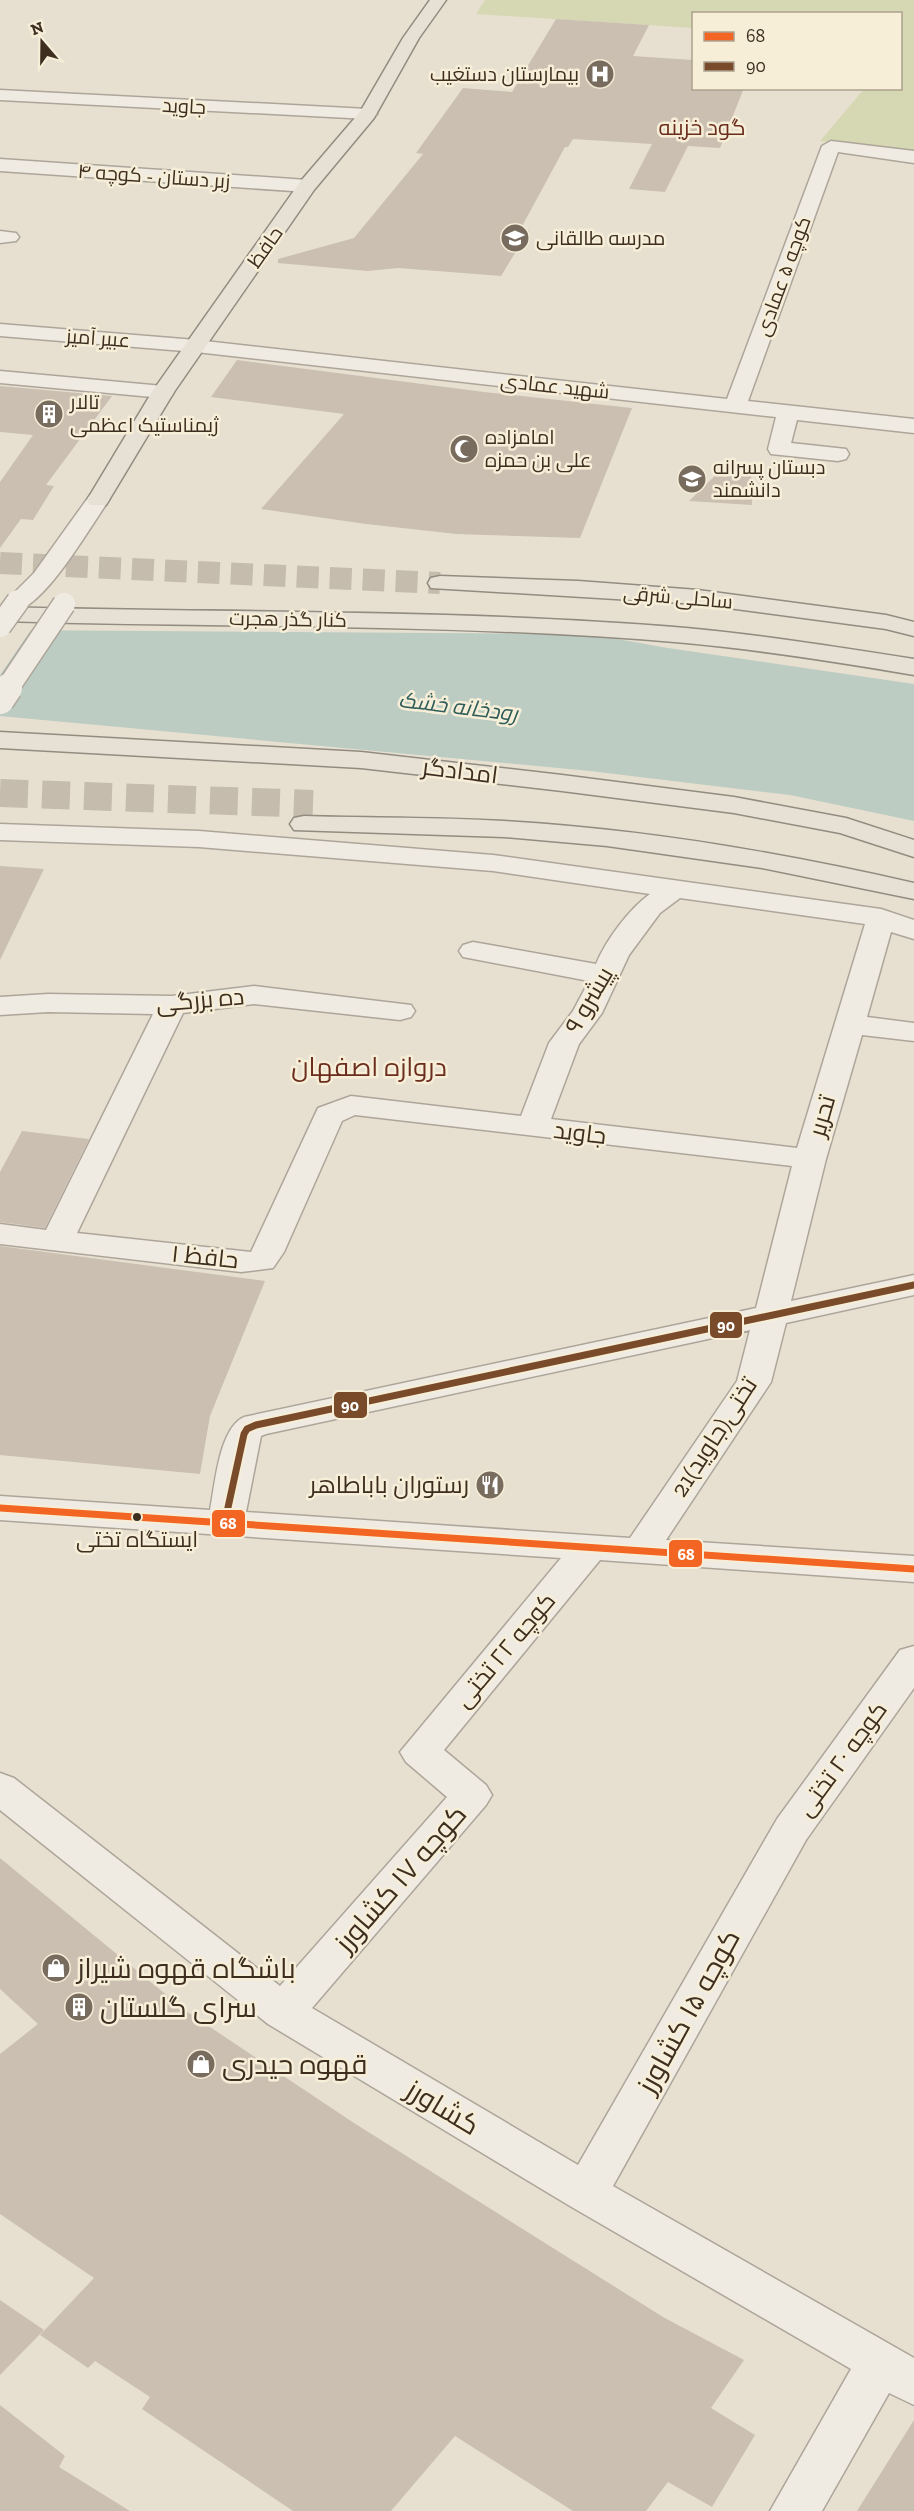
<svg xmlns="http://www.w3.org/2000/svg" width="914" height="2511" viewBox="0 0 914 2511" font-family="'Zilla Slab',Cairo,serif">
<rect width="100%" height="100%" fill="#e7e0d1"/>
<polygon fill="#d6d7b3" points="485,0 914,0 914,154 820,141 864,89 900,88 900,14 694,14 693,28 476,14"/>
<polygon fill="#bcccc2" points="0,630 589,634 668,648 914,684 914,821 790,795 590,771 0,716"/>
<polygon fill="#e7e0d1" points="0,627 33,627 0,675"/>
<g fill="#cbbfb2">
<polygon points="556,19 649,25 633,56 693,60 693,88 744,88 720,148 688,146 665,192 629,189 652,144 573,139 568,147 565,147 520,230 529,230 501,276 398,268 368,271 278,263 278,259 354,238 423,154 416,153 463,88 512,92"/>
<polygon points="237,360 484,392 632,408 580,538 456,534 366,524 261,509 344,414 211,397"/>
<polygon points="0,386 112,396 46,485 54,486 33,520 21,519 0,548 0,482 33,435 0,432"/>
<polygon points="724,467 751,467 752,505 689,501"/>
<polygon points="0,866 44,869 0,960"/>
<polygon points="22,1131 89,1139 45,1228 0,1222 0,1172"/>
<polygon points="0,1246 265,1281 210,1416 200,1474 0,1455"/>
<polygon points="0,1858 186,2011 354,2123 663,2317 744,2360 711,2408 755,2435 712,2507 668,2482 646,2511 573,2511 455,2436 391,2511 293,2511 142,2409 150,2397 95,2361 88,2368 40,2335 94,2278 0,2214 0,2054 38,2024 0,1989"/>
<polygon points="0,2300 44,2330 0,2375"/>
<polygon points="0,2405 65,2456 59,2467 130,2511 0,2511"/>
<polygon points="914,2420 914,2511 857,2511"/>
</g>
<g fill="none" stroke-linecap="round" stroke-linejoin="round">
<polyline stroke="#c5bcae" stroke-width="22" stroke-dasharray="22 11" stroke-linecap="butt" points="0,563 440,583"/>
<polyline stroke="#c5bcae" stroke-width="28" stroke-dasharray="28 14" stroke-linecap="butt" points="0,793 313,804"/>
<g stroke="#ada599" stroke-width="3">
<g id="minor">
<polygon points="0,90 368,109 377,114 368,119 0,100"/>
<polygon points="831,141 914,151 914,163 838,152 748,401 914,419 914,433 797,420 791,443 846,449 849,454 846,459 838,461 771,454 768,449 776,417 196,352 0,336 0,324 196,340 727,399 822,146"/>
<polygon points="0,159 307,180 316,186 307,192 0,171"/>
<polygon points="0,231 16,233 19,237 16,241 0,243"/>
<polygon points="0,371 163,386 171,387 174,392 171,397 163,398 0,383"/>
<path d="M 98,493 L 106,495 L 109,500 C 89,529 56,586 28,605 C 22,609 16,608 9,606 L 6,601 L 34,573 L 90,495 Z"/>
<path d="M 0,824 L 199,831 L 493,855 L 881,909 L 914,920 L 914,939 L 891,932 L 867,1017 L 914,1023 L 914,1041 L 862,1035 L 826,1159 L 791,1301 L 914,1275 L 914,1295 L 786,1323 L 771,1382 L 666,1540 L 914,1556 L 914,1582 L 600,1560 L 444,1750 L 486,1785 L 492,1795 L 486,1805 L 312,2008 L 578,2165 L 777,1819 L 900,1650 L 914,1646 L 914,1688 L 806,1840 L 613,2186 L 914,2358 L 914,2405 L 889,2393 L 822,2511 L 770,2511 L 851,2369 L 570,2206 L 268,2024 L 0,1810 L 0,1773 L 14,1778 L 280,1986 L 447,1797 L 406,1762 L 400,1752 L 561,1558 L 0,1520 L 0,1496 L 210,1510 C 215,1485 219,1428 244,1417 L 756,1308 L 792,1166 L 355,1115 L 342,1121 L 284,1252 L 273,1268 L 241,1272 L 0,1244 L 0,1224 L 46,1230 L 153,1014 L 48,1012 L 0,1015 L 0,997 L 48,994 L 172,996 L 254,986 L 411,1005 L 415,1011 L 411,1017 L 400,1020 L 254,1004 L 183,1013 L 77,1233 L 251,1252 L 318,1108 L 351,1096 L 521,1116 L 549,1043 L 573,1011 L 589,981 L 463,957 L 459,951 L 463,945 L 473,942 L 596,964 C 606,940 629,909 650,894 L 493,871 L 199,847 L 0,840 ZM 680,898 L 865,924 L 797,1148 L 551,1119 L 579,1044 L 602,1013 L 629,955 L 660,913 ZM 750,1330 L 737,1381 L 630,1538 L 246,1512 L 261,1436 L 266,1434 Z"/>
</g>
</g>
<g stroke="#928b80" stroke-width="3">
<g id="major">
<polygon points="430,0 446,0 419,38 374,118 314,190 174,392 106,505 90,505 87,500 152,392 300,182 360,112 403,38"/>
<polygon points="440,576 578,581 698,590 886,615 914,622 914,636 886,629 698,604 431,588 428,583 431,578"/>
<path d="M 0,607 C 228,613 458,609 686,628 C 762,635 838,647 914,659 L 914,675 C 838,662 762,650 686,643 C 458,623 228,628 0,621 Z"/>
<polygon points="0,732 361,752 562,775 734,797 846,818 914,840 914,857 840,833 734,813 562,791 361,768 0,748"/>
<path d="M 304,816 C 371,818 438,817 504,821 C 643,829 779,852 914,883 L 914,899 L 762,868 L 607,846 L 504,837 L 294,830 L 290,824 L 294,818 Z"/>
</g>
</g>
<use href="#minor" fill="#efebe3" fill-rule="evenodd"/>
<use href="#major" fill="#e6e1d4" fill-rule="evenodd"/>
<g stroke="#ada599" stroke-width="25" stroke-linecap="butt">
<g id="minor-bridge-far1">
<polyline points="0,626 18,601"/>
<polyline points="7,689 64,604"/>
</g>
</g>
<g stroke="#ada599" stroke-width="31" stroke-linecap="butt">
<polyline id="minor-bridge" points="0,700 8,688"/>
</g>
<use href="#minor-bridge-far1" stroke="#efebe3" stroke-width="22"/>
<use href="#minor-bridge" stroke="#efebe3" stroke-width="28"/>
<g stroke="#f7eed8" stroke-width="11">
<polyline id="bus-1" points="0,1508 914,1569"/>
</g>
<g stroke="#f7eed8" stroke-width="11">
<polyline id="bus-2" points="227,1512 244,1434 247,1429 256,1425 914,1285"/>
</g>
<use href="#bus-1" stroke="#f26522" stroke-width="7"/>
<use href="#bus-2" stroke="#7a4b2a" stroke-width="7"/>
</g>
<defs>
<g id="hospital-disc" transform="scale(1.5)"><circle r="9.5" fill="#786c5e" stroke="#f7eed8"/><path d="M-5-5h3v3.5h4V-5h3V5h-3V1.5h-4V5h-3Z" fill="#fff"/></g>
<g id="school-disc" transform="scale(1.5)"><circle r="9.5" fill="#786c5e" stroke="#f7eed8"/><path d="M0-5L7-2L0 1L-7-2ZM-4 1L0 2.5L4 1V4Q0 6-4 4Z" fill="#fff"/></g>
<g id="building-disc" transform="scale(1.5)"><circle r="9.5" fill="#786c5e" stroke="#f7eed8"/><path d="M-4-6H4V6H1V3H-1V6H-4ZM-2.5-4.3h1.7v1.8h-1.7ZM.8-4.3h1.7v1.8H.8ZM-2.5-1h1.7V.8h-1.7ZM.8-1h1.7V.8H.8Z" fill="#fff"/></g>
<g id="mosque-disc" transform="scale(1.5)"><circle r="9.5" fill="#786c5e" stroke="#f7eed8"/><path d="M3.5-4.9A6 6 0 1 0 3.5 4.9A5 5 0 1 1 3.5-4.9Z" fill="#fff"/></g>
<g id="restaurant-disc" transform="scale(1.5)"><circle r="9.5" fill="#786c5e" stroke="#f7eed8"/><path d="M-5-6h1v4h1v-4h1v4h1v-4h1v5L-1.5 .5V6h-2V.5L-5-1ZM5-6V6H3V1.5H1.5Q1.5-4 5-6Z" fill="#fff"/></g>
<g id="shop-disc" transform="scale(1.5)"><circle r="9.5" fill="#786c5e" stroke="#f7eed8"/><path d="M-5-2.5h2.3a2.7 3.5 0 0 1 5.4 0H5L5.5 6h-11ZM-1.5-2.5h3a1.5 2.3 0 0 0-3 0Z" fill="#fff"/></g>
</defs>
<g fill-rule="evenodd">
<use href="#hospital-disc" x="600" y="74"/>
<use href="#school-disc" x="515" y="238"/>
<use href="#building-disc" x="49" y="414"/>
<use href="#mosque-disc" x="464" y="449"/>
<use href="#school-disc" x="692" y="479"/>
<use href="#restaurant-disc" x="490" y="1485"/>
<use href="#shop-disc" x="56" y="1968"/>
<use href="#building-disc" x="79" y="2007"/>
<use href="#shop-disc" x="201" y="2064"/>
</g>
<circle fill="#3d2e20" stroke="#f7eed8" stroke-width="2" cx="137" cy="1517" r="5"/>
<g text-anchor="middle" stroke-width="5" stroke-linejoin="round" paint-order="stroke">
<g font-size="20" fill="#3d2e20" stroke="#f7eed8" text-anchor="start">
<text x="579" y="81" text-anchor="end">بیمارستان دستغیب</text>
<text x="536" y="245">مدرسه طالقانی</text>
<text x="70" y="409">تالار<tspan x="70" dy="23">ژیمناستیک اعظمی</tspan></text>
<text x="485" y="444">امامزاده<tspan x="485" dy="23">علی بن حمزه</tspan></text>
<text x="713" y="474">دبستان پسرانه<tspan x="713" dy="23">دانشمند</tspan></text>
</g>
<g font-size="20" fill="#3d2e20" stroke="#f7eed8">
<text transform="translate(184 106) rotate(3)" y="7">جاوید</text>
<text transform="translate(154 176) rotate(4)" y="7">زبر دستان - کوچه ۴</text>
<text transform="translate(265 247) rotate(-55)" y="7">حافظ</text>
<text transform="translate(783 276) rotate(-70)" y="7">کوچه ۵ عمادی</text>
<text transform="translate(98 338) rotate(4)" y="7">عبیر آمیز</text>
<text transform="translate(555 386) rotate(6)" y="7">شهید عمادی</text>
<text transform="translate(678 597) rotate(5)" y="7">ساحلی شرقی</text>
<text transform="translate(288 619) rotate(1)" y="7">کنار گذر هجرت</text>
</g>
<g font-size="22" fill="#6b2e1e" stroke="#f7eed8">
<text x="702" y="135">گود خزینه</text>
</g>
<g font-size="22" font-style="italic" fill="#2f5d5a" stroke="#f7eed8">
<text transform="translate(458 706) rotate(7)" y="8">رودخانه خشک</text>
</g>
<g font-size="22" fill="#3d2e20" stroke="#f7eed8">
<text x="137" y="1547">ایستگاه تختی</text>
</g>
<g font-size="24" fill="#3d2e20" stroke="#f7eed8">
<text transform="translate(460 771) rotate(7)" y="8">امدادگر</text>
<text transform="translate(200 1000) rotate(-5)" y="8">ده بزرگی</text>
<text transform="translate(589 1000) rotate(-60)" y="8">پیشرو ۹</text>
<text transform="translate(822 1116) rotate(-74)" y="8">تحریر</text>
<text transform="translate(580 1133) rotate(7)" y="8">جاوید</text>
<text transform="translate(205 1257) rotate(6)" y="8">حافظ ۱</text>
<text transform="translate(714 1437) rotate(-57)" y="8">21تختی(جاوید)</text>
<text transform="translate(505 1650) rotate(-50)" y="8">کوچه ۲۲ تختی</text>
<text transform="translate(842 1759) rotate(-54)" y="8">کوچه ۲۰ تختی</text>
</g>
<g font-size="24" fill="#3d2e20" stroke="#f7eed8" text-anchor="end">
<text x="469" y="1493">رستوران باباطاهر</text>
</g>
<g font-size="26" fill="#6b2e1e" stroke="#f7eed8">
<text x="369" y="1076">دروازه اصفهان</text>
</g>
<g font-size="28" fill="#3d2e20" stroke="#f7eed8">
<text transform="translate(400 1878) rotate(-49)" y="10">کوچه ۱۷ کشاورز</text>
<text transform="translate(688 2011) rotate(-61)" y="10">کوچه ۱۵ کشاورز</text>
<text transform="translate(443 2107) rotate(31)" y="10">کشاورز</text>
</g>
<g font-size="28" fill="#3d2e20" stroke="#f7eed8" text-anchor="start">
<text x="77" y="1978">باشگاه قهوه شیراز</text>
<text x="100" y="2017">سرای گلستان</text>
<text x="222" y="2074">قهوه حیدری</text>
</g>
</g>
<g stroke="#f7eed8" stroke-width="2">
<rect x="709" y="1311" width="34" height="28" rx="6" fill="#7a4b2a"/>
<rect x="333" y="1391" width="35" height="28" rx="6" fill="#7a4b2a"/>
<rect x="211" y="1509" width="35" height="29" rx="6" fill="#f26522"/>
<rect x="668" y="1539" width="35" height="29" rx="6" fill="#f26522"/>
</g>
<g font-size="16" text-anchor="middle" font-weight="bold" fill="#fff">
<text x="726" y="1331">90</text>
<text x="350" y="1411">90</text>
<text x="228" y="1529">68</text>
<text x="686" y="1560">68</text>
</g>
<rect x="692" y="12" width="210" height="78" fill="#f7eed8" stroke="#ada18e" stroke-width="1.5"/>
<rect x="704" y="32" width="30" height="9" fill="#f26522" stroke="#ada18e" stroke-width="1.5"/>
<text x="746" y="42" font-size="18" fill="#3d2e20">68</text>
<rect x="704" y="62" width="30" height="9" fill="#7a4b2a" stroke="#ada18e" stroke-width="1.5"/>
<text x="746" y="72" font-size="18" fill="#3d2e20">90</text>
<g transform="translate(42 42) rotate(340)" stroke="#f7eed8" stroke-width="4.5" paint-order="stroke">
<path d="M0-4.5L10 22L0 15L-10 22Z" fill="#3d2e20"/>
<text y="-9" font-size="16" font-weight="bold" text-anchor="middle" fill="#3d2e20">N</text>
</g>
</svg>
